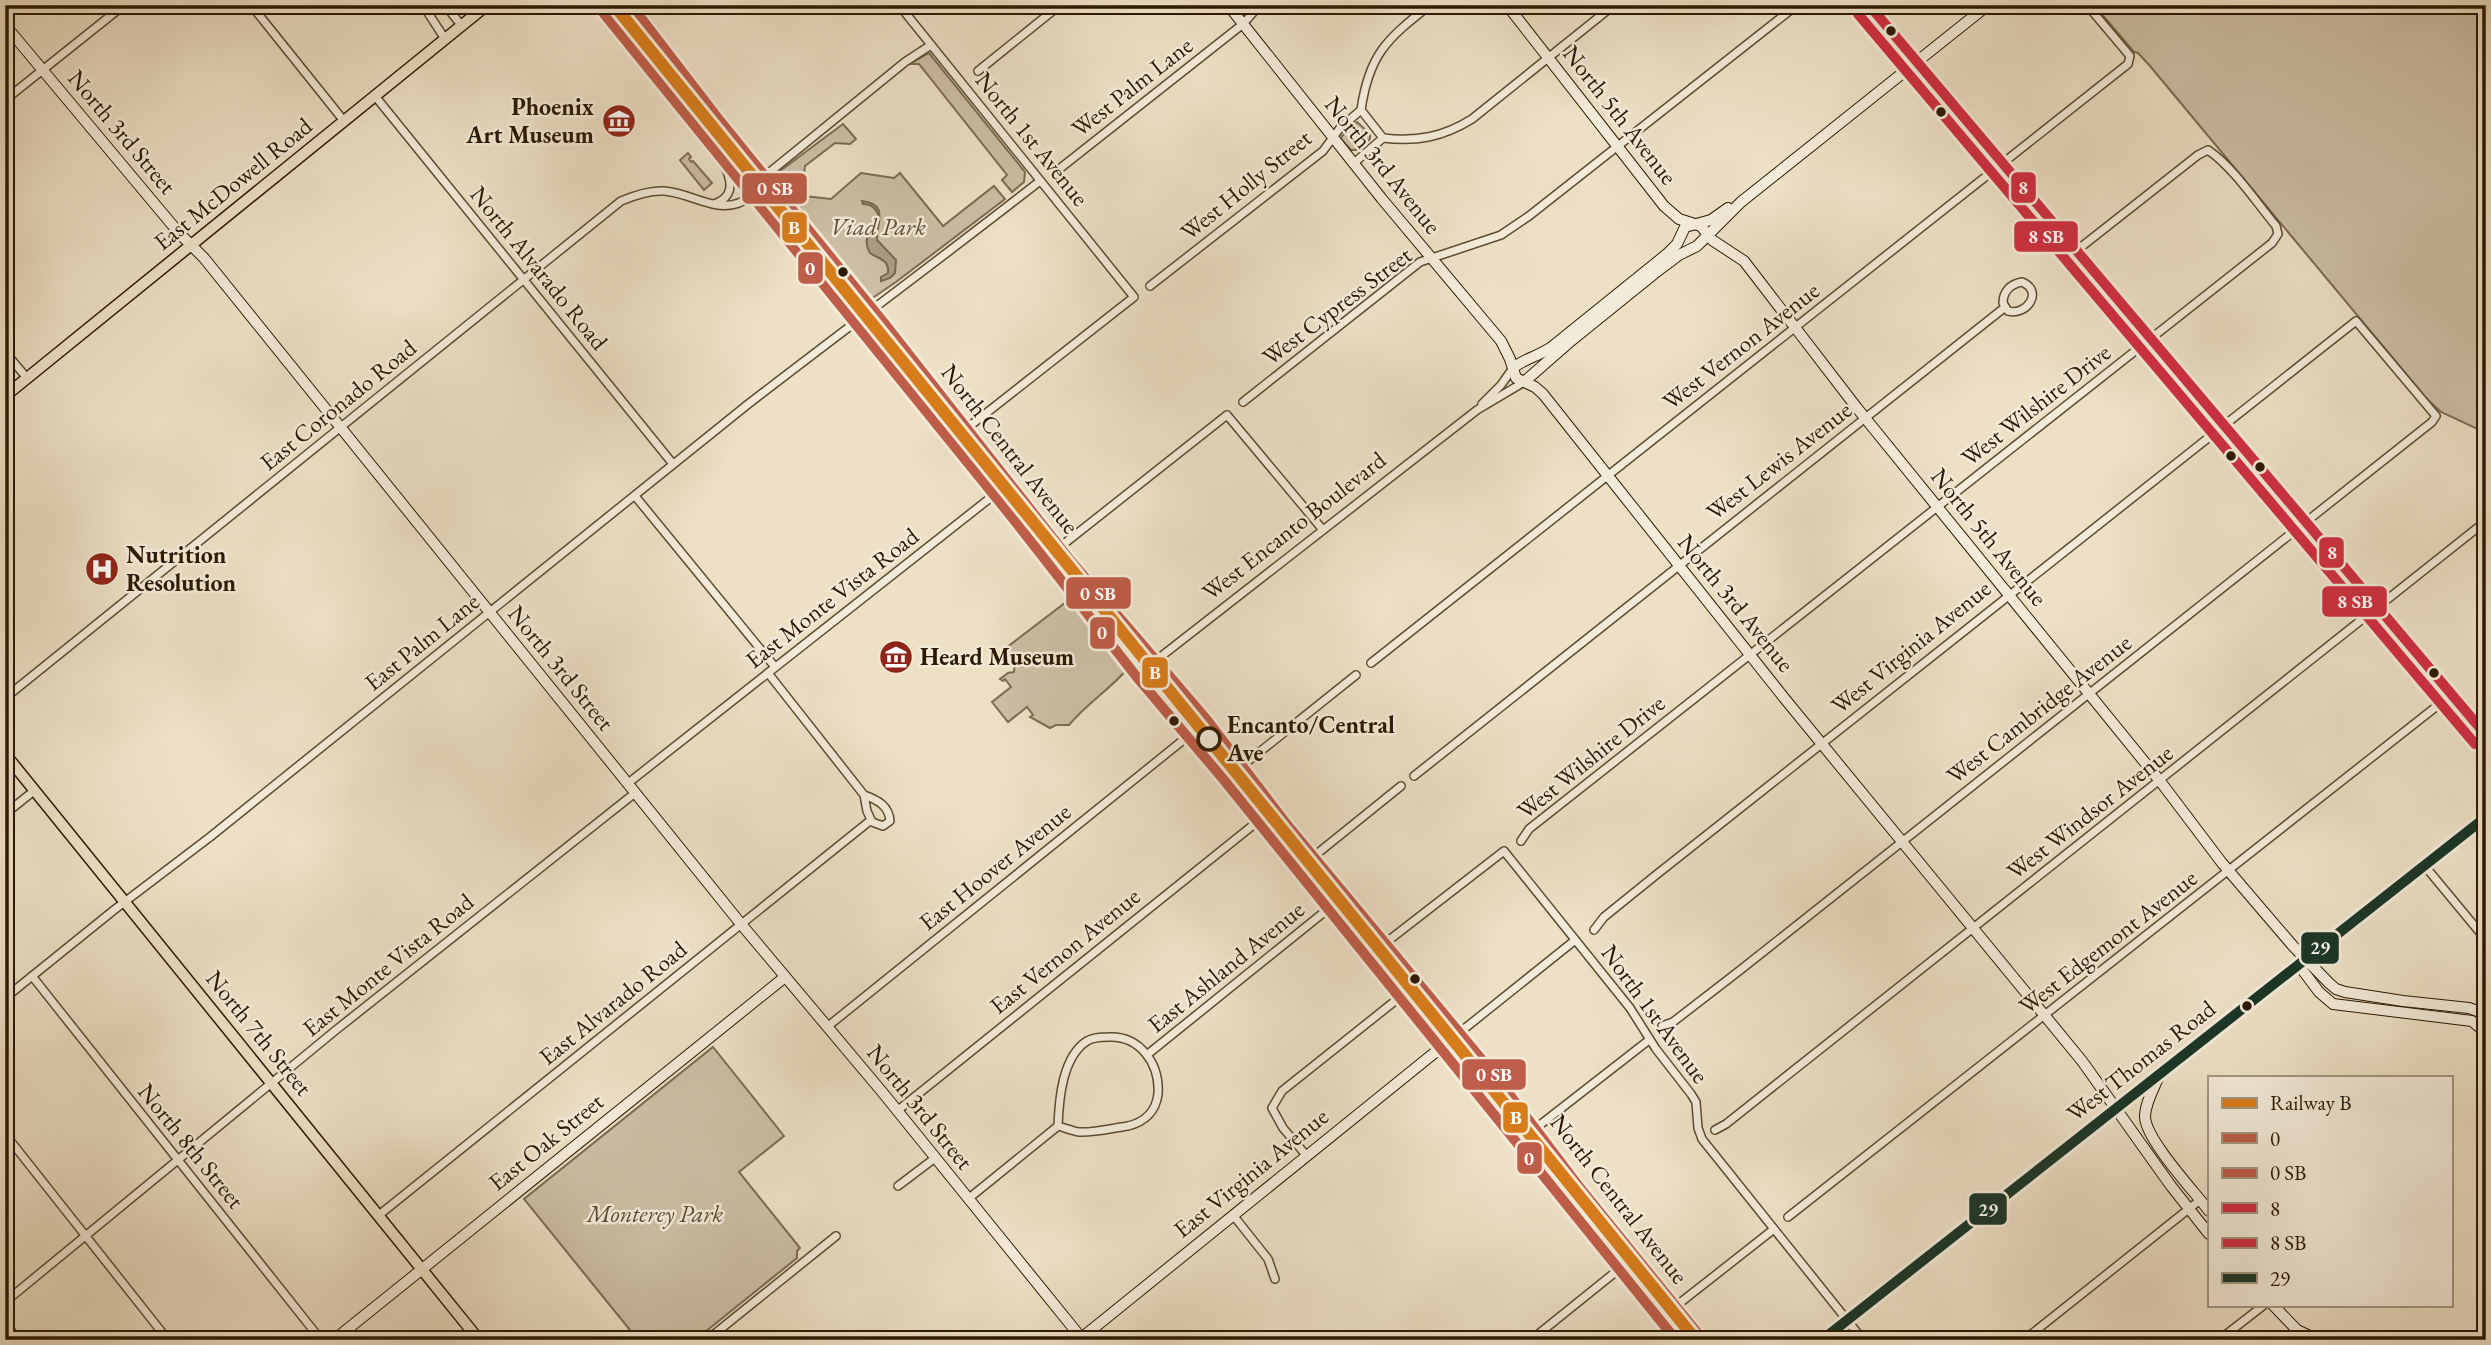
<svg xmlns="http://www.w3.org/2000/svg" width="2491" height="1345" viewBox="0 0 2491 1345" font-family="'EB Garamond',serif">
<rect width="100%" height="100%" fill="#ede0c5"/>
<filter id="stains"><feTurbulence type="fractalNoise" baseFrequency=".00286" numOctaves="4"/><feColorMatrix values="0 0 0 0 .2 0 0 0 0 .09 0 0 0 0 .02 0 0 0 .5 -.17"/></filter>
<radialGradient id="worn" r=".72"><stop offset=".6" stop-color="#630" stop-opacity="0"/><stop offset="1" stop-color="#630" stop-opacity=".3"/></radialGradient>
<g fill="#ccbea4" stroke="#7c6c52" stroke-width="2">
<polygon points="2094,5 2486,5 2486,433 2441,412 2426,398 2150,66 2138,53 2134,52"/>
<polygon points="929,53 1025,172 1024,182 1012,192 1002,180 1007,175 919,64 910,64"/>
<polygon points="1357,122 1370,134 1370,139 1356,150 1351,150 1341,139 1342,136"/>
<polygon points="843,124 856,139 850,144 835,143 805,166 802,192 804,196 831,199 861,173 894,178 900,173 943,226 994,186 1005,199 896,282 871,299 772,177"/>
<polygon points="688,153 691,157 689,159 691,162 693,161 712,183 704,190 680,160"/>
<path d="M 1074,596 L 1129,667 C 1111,689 1087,703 1069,725 L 1056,725 L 1050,728 L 1030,717 L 1033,715 L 1027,707 L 1008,722 L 992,702 L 1011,687 L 1005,679 L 1003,681 L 1000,679 L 1008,673 L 1014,672 L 1015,661 L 1002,658 L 998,654 Z"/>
<polygon points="713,1047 784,1136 739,1172 800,1248 797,1251 797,1258 695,1340 638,1340 524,1199"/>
</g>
<path fill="#ab9c82" stroke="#78684e" stroke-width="2" d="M 862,201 C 890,204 876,224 877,240 L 896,260 L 895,273 L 890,278 L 881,281 L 881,277 L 888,273 C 890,260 879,259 870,253 C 861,238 872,230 879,218 C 877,209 872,204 863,204 Z"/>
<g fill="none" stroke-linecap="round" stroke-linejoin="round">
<g stroke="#5c4b31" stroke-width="10">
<g id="street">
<polyline points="251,5 344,121"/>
<polyline points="423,5 445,39"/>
<polyline points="445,5 462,26"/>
<polyline points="899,5 1134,297 966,429"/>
<polyline points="978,71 1060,5"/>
<polyline points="375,96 673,464"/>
<polyline points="5,100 124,5"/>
<polyline points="1361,110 1383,138"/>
<path d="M 1354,163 L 1383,138 C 1417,142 1443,137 1472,119 L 1614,5"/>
<polyline points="1058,170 1243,24 1260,5"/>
<polyline points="765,176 905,62 931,45"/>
<path d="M 714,204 C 732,198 733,185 726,169"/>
<path d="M 2022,282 C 2044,291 2027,316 2008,311 L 2003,303 C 2003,292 2010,284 2022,282 Z"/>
<path d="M 1150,286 L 1323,151 L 1340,128 L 1361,110 C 1369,54 1387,39 1430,5"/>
<polyline points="5,352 27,378"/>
<polyline points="1243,402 1420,262 1501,235 1529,216 1797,5"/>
<polyline points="1482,404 1501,385 1513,368"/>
<polyline points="635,496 775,667"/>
<polyline points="1060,547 1227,415 1323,530"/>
<polyline points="1371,663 2128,64 2130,56 2087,5"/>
<path d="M 768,673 L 864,795 L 867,811 L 872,822 L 883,826 L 890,821 C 889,806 878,800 864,795"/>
<polyline points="1136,676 1477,410 1524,382"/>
<path d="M 5,698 L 621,201 C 635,195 649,190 664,191 C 695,193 723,220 752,195"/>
<polyline points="1242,766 1356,675"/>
<polyline points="1414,776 2004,308"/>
<polyline points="627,784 994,495"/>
<polyline points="5,814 35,790"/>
<path d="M 1521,841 L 1529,829 L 2272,243 L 2278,234 L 2276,226 C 2256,202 2233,167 2208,150 L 2198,155 L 2076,251"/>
<polyline points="1313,857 1401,786"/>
<polyline points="2424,865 2482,935 2486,942"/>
<polyline points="1594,930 1604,917 1656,875 2356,321 2436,416 2432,422 1739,971 1673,1022 1662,1026"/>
<polyline points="1384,944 1504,851 1630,1008 1656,1049 1691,1094 1696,1102 1698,1128 1702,1139 1863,1340"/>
<polyline points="32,976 321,1340"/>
<path d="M 5,998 L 114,910 L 210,837 L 747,405 C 844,330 943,257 1040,181"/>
<polyline points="827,1027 1187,737"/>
<polyline points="1459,1033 1574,941"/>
<polyline points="1148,1054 1328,909"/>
<polyline points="897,1111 1257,822"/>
<polyline points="1536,1128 1649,1040"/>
<polyline points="1715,1130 1726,1124 2486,521"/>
<polyline points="5,1134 168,1340"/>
<polyline points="1306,1155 1283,1128 1272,1108 1282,1091 1400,997"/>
<polyline points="898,1186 935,1158"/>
<path d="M 968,1199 L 1058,1126 C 1059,1100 1062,1057 1087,1041 C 1092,1038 1102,1037 1108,1037 C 1140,1035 1160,1064 1158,1094 C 1156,1111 1145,1122 1128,1126 C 1113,1128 1094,1133 1079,1132 C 1073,1131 1065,1128 1058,1126"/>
<polyline points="379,1215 871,820"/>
<polyline points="1233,1215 1268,1259 1275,1279"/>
<polyline points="1788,1217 2451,695"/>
<polyline points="5,1302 336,1030 635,793"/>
<polyline points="1676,1306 1774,1229"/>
<polyline points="5,1323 18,1340"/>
<polyline points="707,1340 836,1236"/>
<polyline points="1531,1340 1618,1270"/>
<polyline points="2024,1340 2200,1200"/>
<polyline points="2219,1340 2264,1305"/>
</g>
</g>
<g stroke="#2c1900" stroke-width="12">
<g id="secondary">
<polyline points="1228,5 1382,199 1501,341 1510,359 1516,378 1535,387 1543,394 1785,699 2082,1061 2171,1186 2209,1234"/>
<polyline points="1507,5 1664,206 1679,219 1701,226 1712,240 1744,261 1857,408 2160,781 2222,863 2293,946 2329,983 2336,989 2345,992 2403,1001 2469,1008 2486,1014"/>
<polyline points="1869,5 2486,735"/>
<polyline points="5,25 179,233 204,258 741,924 883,1093 1083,1340"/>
<path d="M 1513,368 C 1523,359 1540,356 1553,346 L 1667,254 L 1677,244 L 1685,227 L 1711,220 L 1728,208"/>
<polyline points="1524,382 1572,340 1655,273 1679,255 1697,246 1741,202 1988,5"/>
<polyline points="2298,964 2319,992 2333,1004 2472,1021 2486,1033"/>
<path d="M 2159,1076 C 2154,1088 2145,1103 2145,1117 C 2146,1140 2194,1191 2209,1211"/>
<polyline points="2273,1305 2297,1330 2318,1340"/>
<polyline points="334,1340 785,977"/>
<polyline points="1079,1340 1459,1033"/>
<polyline points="1822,1340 2486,817"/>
</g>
</g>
<g stroke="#2c1900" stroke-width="13">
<g id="primary">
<polyline points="597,5 1011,516 1136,676 1224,780 1676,1340"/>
<polyline points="631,5 720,121 884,323 1070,560 1207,720 1288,826 1497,1078 1580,1188 1703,1340"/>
<path d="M 752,195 L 758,191 C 767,193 774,195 780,203"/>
<polyline points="5,396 487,5"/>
<polyline points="5,754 479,1340"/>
</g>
</g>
<use href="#street" stroke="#f3ebd9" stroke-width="7"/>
<use href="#secondary" stroke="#f3ebd9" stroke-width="10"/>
<use href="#primary" stroke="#ede0c5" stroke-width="10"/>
<g stroke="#f3ebd9" stroke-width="16">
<polyline id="bus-1" points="597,5 1011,516 1136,676 1224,780 1676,1340"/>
</g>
<g stroke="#f3ebd9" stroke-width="16">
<polyline id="bus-2" points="631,5 720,121 884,323 1070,560 1207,720 1288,826 1497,1078 1580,1188 1703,1340"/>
</g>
<g stroke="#f3ebd9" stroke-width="16">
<polyline id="bus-3" points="1869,5 2486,735"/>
</g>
<g stroke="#f3ebd9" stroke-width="16">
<polyline id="bus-4" points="1858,14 2475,744"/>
</g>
<g stroke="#f3ebd9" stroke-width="16">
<polyline id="bus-5" points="1822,1340 2486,817"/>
</g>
<use href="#bus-1" stroke="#be5d49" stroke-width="10"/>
<use href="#bus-2" stroke="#be5d49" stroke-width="10"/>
<use href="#bus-3" stroke="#cf2e41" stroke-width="10"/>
<use href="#bus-4" stroke="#cf2e41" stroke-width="10"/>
<use href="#bus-5" stroke="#193628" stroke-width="10"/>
<g stroke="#f3ebd9" stroke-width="18">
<polyline id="rail-1" points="614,5 1696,1340"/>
</g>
<use href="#rail-1" stroke="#d77c1b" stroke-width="12"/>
</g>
<defs>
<g id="museum-disc" transform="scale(1.75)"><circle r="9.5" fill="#8f2418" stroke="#f3ebd9"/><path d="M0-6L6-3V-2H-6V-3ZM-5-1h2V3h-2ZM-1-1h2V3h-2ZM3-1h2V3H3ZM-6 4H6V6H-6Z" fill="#fff"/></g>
<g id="hospital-disc" transform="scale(1.75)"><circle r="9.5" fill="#8f2418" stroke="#f3ebd9"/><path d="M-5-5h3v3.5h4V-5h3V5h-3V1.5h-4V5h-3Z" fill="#fff"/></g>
</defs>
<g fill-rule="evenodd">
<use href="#museum-disc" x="619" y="121"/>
<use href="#hospital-disc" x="102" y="569"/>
<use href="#museum-disc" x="896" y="657"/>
</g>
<g fill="#2c1900" stroke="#f3ebd9" stroke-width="2.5">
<circle cx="1891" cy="31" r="6"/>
<circle cx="1941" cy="112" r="6"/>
<circle cx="843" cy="272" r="6"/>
<circle cx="2231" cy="456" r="6"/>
<circle cx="2260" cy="467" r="6"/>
<circle cx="2434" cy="673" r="6"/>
<circle cx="1174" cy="721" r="6"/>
<circle cx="1415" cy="979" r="6"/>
<circle cx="2247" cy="1006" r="6"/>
</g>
<circle fill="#f3ebd9" stroke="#2c1900" stroke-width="3.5" cx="1209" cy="739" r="11"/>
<g text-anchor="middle" stroke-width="5" stroke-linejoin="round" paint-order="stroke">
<g font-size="24" fill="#2c1900" stroke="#f3ebd9">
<text transform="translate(1132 87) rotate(-38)" y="8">West Palm Lane</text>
<text transform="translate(1620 115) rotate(52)" y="8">North 5th Avenue</text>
<text transform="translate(122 132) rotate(50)" y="8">North 3rd Street</text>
<text transform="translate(1032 139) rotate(51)" y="8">North 1st Avenue</text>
<text transform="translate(1383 165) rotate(51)" y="8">North 3rd Avenue</text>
<text transform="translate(233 184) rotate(-39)" y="8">East McDowell Road</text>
<text transform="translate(1246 185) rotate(-39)" y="8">West Holly Street</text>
<text transform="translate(539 268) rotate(51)" y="8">North Alvarado Road</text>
<text transform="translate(1337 306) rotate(-37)" y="8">West Cypress Street</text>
<text transform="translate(1741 346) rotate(-38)" y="8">West Vernon Avenue</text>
<text transform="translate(338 405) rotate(-39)" y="8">East Coronado Road</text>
<text transform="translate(2036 405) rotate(-38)" y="8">West Wilshire Drive</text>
<text transform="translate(1010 449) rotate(52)" y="8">North Central Avenue</text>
<text transform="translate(1779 461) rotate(-38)" y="8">West Lewis Avenue</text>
<text transform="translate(1294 526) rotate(-38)" y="8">West Encanto Boulevard</text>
<text transform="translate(1989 537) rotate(51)" y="8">North 5th Avenue</text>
<text transform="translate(832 598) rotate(-38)" y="8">East Monte Vista Road</text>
<text transform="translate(1736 603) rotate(51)" y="8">North 3rd Avenue</text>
<text transform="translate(422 642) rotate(-39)" y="8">East Palm Lane</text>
<text transform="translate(1911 647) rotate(-39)" y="8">West Virginia Avenue</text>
<text transform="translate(561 668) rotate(51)" y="8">North 3rd Street</text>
<text transform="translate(2039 709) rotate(-38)" y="8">West Cambridge Avenue</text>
<text transform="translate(1591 757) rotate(-39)" y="8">West Wilshire Drive</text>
<text transform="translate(2090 812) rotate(-38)" y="8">West Windsor Avenue</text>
<text transform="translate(995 867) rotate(-39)" y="8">East Hoover Avenue</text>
<text transform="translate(2108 942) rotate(-38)" y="8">West Edgemont Avenue</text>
<text transform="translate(1065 951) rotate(-39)" y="8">East Vernon Avenue</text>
<text transform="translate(388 965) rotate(-39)" y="8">East Monte Vista Road</text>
<text transform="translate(1226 967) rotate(-39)" y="8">East Ashland Avenue</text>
<text transform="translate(613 1003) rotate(-39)" y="8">East Alvarado Road</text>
<text transform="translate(1655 1014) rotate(54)" y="8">North 1st Avenue</text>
<text transform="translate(259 1033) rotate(51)" y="8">North 7th Street</text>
<text transform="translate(2141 1061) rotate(-38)" y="8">West Thomas Road</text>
<text transform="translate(920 1107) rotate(51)" y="8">North 3rd Street</text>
<text transform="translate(546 1142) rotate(-39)" y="8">East Oak Street</text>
<text transform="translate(191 1146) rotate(51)" y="8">North 8th Street</text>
<text transform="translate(1251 1173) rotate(-39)" y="8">East Virginia Avenue</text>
<text transform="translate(1619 1199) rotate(52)" y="8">North Central Avenue</text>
</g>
<g font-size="24" font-weight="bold" fill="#2c1900" stroke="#f3ebd9" text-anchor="start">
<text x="594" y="115" text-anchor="end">Phoenix<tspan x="594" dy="28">Art Museum</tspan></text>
<text x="126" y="563">Nutrition<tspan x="126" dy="28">Resolution</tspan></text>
<text x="920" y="665">Heard Museum</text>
</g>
<g font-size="24" font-style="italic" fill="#5c4b31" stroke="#f3ebd9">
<text x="878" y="235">Viad Park</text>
<text x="655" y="1222">Monterey Park</text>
</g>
<g font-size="24" font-weight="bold" fill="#2c1900" stroke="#f3ebd9" text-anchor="start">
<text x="1227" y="733">Encanto/Central<tspan x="1227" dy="28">Ave</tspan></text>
</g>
</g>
<g stroke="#f3ebd9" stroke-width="2.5">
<rect x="2010" y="171" width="27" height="33" rx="7" fill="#cf2e41"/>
<rect x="741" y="172" width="67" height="33" rx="7" fill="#be5d49"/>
<rect x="781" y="211" width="27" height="33" rx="7" fill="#d77c1b"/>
<rect x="2013" y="220" width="66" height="33" rx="7" fill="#cf2e41"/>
<rect x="797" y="251" width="27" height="34" rx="7" fill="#be5d49"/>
<rect x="2318" y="536" width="27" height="33" rx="7" fill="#cf2e41"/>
<rect x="1065" y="576" width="67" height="34" rx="7" fill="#be5d49"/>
<rect x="2321" y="585" width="67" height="33" rx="7" fill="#cf2e41"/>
<rect x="1089" y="616" width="27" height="34" rx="7" fill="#be5d49"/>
<rect x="1141" y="656" width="28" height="33" rx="7" fill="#d77c1b"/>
<rect x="2300" y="931" width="40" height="34" rx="7" fill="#193628"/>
<rect x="1461" y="1058" width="66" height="33" rx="7" fill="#be5d49"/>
<rect x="1502" y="1101" width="27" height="33" rx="7" fill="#d77c1b"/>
<rect x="1516" y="1141" width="27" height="34" rx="7" fill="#be5d49"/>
<rect x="1968" y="1192" width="40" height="34" rx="7" fill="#193628"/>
</g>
<g font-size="19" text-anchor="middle" font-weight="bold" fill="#fff">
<text x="2023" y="194">8</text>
<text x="775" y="195">0 SB</text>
<text x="794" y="234">B</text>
<text x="2046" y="243">8 SB</text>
<text x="810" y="275">0</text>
<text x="2332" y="559">8</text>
<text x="1098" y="600">0 SB</text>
<text x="2355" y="608">8 SB</text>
<text x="1102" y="639">0</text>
<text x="1155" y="679">B</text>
<text x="2320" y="954">29</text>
<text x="1494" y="1081">0 SB</text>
<text x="1516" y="1124">B</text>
<text x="1529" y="1165">0</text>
<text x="1988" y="1216">29</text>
</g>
<rect width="2491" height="1345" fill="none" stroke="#ede0c5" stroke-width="28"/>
<rect x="7" y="7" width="2477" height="1331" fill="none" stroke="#2c1900" stroke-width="3.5"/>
<rect x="14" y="14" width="2463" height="1317" fill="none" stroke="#2c1900" stroke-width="2"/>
<rect x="2208" y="1076" width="245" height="231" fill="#f3ebd9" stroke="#a39782" stroke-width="2"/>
<rect x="2222" y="1098" width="35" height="10" fill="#d77c1b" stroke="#a39782" stroke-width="2"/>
<text x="2270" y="1110" font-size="21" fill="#2c1900">Railway B</text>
<rect x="2222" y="1133" width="35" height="10" fill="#be5d49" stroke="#a39782" stroke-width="2"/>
<text x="2270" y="1146" font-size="21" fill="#2c1900">0</text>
<rect x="2222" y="1168" width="35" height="10" fill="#be5d49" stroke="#a39782" stroke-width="2"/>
<text x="2270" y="1180" font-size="21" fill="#2c1900">0 SB</text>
<rect x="2222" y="1203" width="35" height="10" fill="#cf2e41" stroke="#a39782" stroke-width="2"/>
<text x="2270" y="1216" font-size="21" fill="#2c1900">8</text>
<rect x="2222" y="1238" width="35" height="10" fill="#cf2e41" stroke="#a39782" stroke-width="2"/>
<text x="2270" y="1250" font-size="21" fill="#2c1900">8 SB</text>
<rect x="2222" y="1273" width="35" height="10" fill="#193628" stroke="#a39782" stroke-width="2"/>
<text x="2270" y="1286" font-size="21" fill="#2c1900">29</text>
<rect width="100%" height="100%" filter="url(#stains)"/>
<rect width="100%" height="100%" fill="url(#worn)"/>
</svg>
